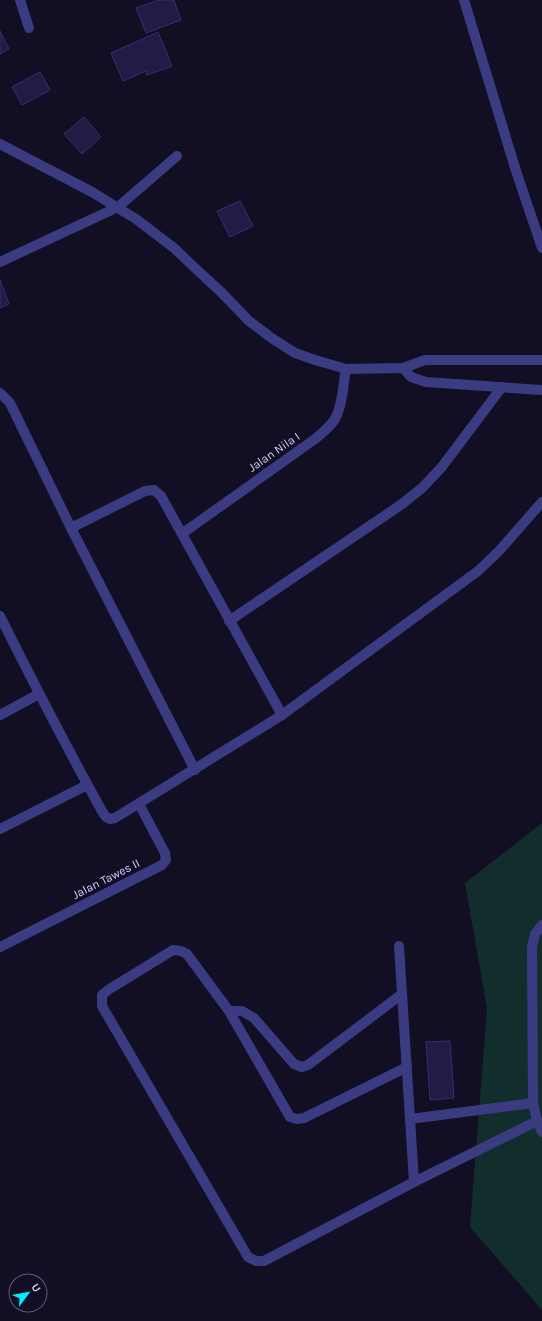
<svg xmlns="http://www.w3.org/2000/svg" width="542" height="1321" viewBox="0 0 542 1321" font-family="Karla,sans-serif">
<rect width="100%" height="100%" fill="#120f24"/>
<polygon fill="#122e2c" points="542,823 542,1310 470,1227 487,1008 465,883"/>
<g fill="#221b45" stroke="#382e70">
<polygon points="159,0 174,0 181,20 146,33 136,8"/>
<polygon points="0,31 9,49 0,54"/>
<polygon points="158,32 172,66 147,75 146,71 123,81 111,53"/>
<polygon points="40,72 50,90 22,105 12,87"/>
<polygon points="84,117 101,137 82,154 64,134"/>
<polygon points="240,201 253,226 230,237 217,211"/>
<polygon points="0,280 9,304 0,308"/>
<polygon points="450,1041 454,1098 430,1100 426,1042"/>
</g>
<g fill="none" stroke-linecap="round" stroke-linejoin="round">
<polyline stroke="#3b3b82" stroke-width="10" points="118,207 177,156"/>
<g stroke="#3b3b82" stroke-width="10">
<polyline points="20,0 29,28"/>
<polyline points="464,0 516,171 542,248"/>
<polyline points="0,144 92,192 136,219 174,248 195,268 221,292 249,321 273,339 295,353 315,360 346,369 403,368 425,360 542,360"/>
<polyline points="0,262 118,207"/>
<polyline points="403,368 411,377 426,382 542,390"/>
<polyline points="0,393 10,403 71,528 195,770"/>
<polyline points="71,528 145,491 154,490 161,496 282,715"/>
<path d="M 183,533 L 315,439 C 322,433 330,427 335,419 C 343,404 343,385 346,369"/>
<path d="M 0,616 C 33,682 67,748 103,813 L 106,817 L 110,819 L 115,818 L 282,715 L 478,571 L 499,551 L 542,502"/>
<polyline points="229,621 402,504 422,488 441,468 502,387"/>
<polyline points="0,715 39,694"/>
<polyline points="0,829 87,785"/>
<polyline points="542,925 535,934 532,947 533,1103 537,1121 542,1132"/>
<polyline points="399,946 414,1182"/>
<polyline points="0,947 162,865 166,860 165,853 139,804"/>
<polyline points="229,1011 242,1011 254,1018 294,1064 302,1067 308,1065 402,994"/>
<polyline points="407,1067 304,1118 297,1119 290,1117 229,1011 187,954 181,951 173,950 108,990 102,995 102,1006 248,1257 256,1261 264,1261 414,1182 537,1121"/>
<polyline points="410,1119 533,1103"/>
</g>
</g>
<g text-anchor="middle" stroke-width="4" stroke-linejoin="round" paint-order="stroke">
<g font-size="12" fill="#d6d3fe" stroke="#120f24">
<text transform="translate(274 452) rotate(-35)" y="4">Jalan Nila I</text>
<text transform="translate(106 879) rotate(-27)" y="4">Jalan Tawes II</text>
</g>
</g>
<g transform="translate(28 1293) rotate(58)"><circle r="19" fill="#120f24" stroke="#605d7b"/>
<path d="M0-3L7 15L0 10L-7 15Z" fill="#04ebf9"/>
<text y="-6" font-size="11" font-weight="bold" text-anchor="middle" fill="#d6d3fe">U</text>
</g>
</svg>
